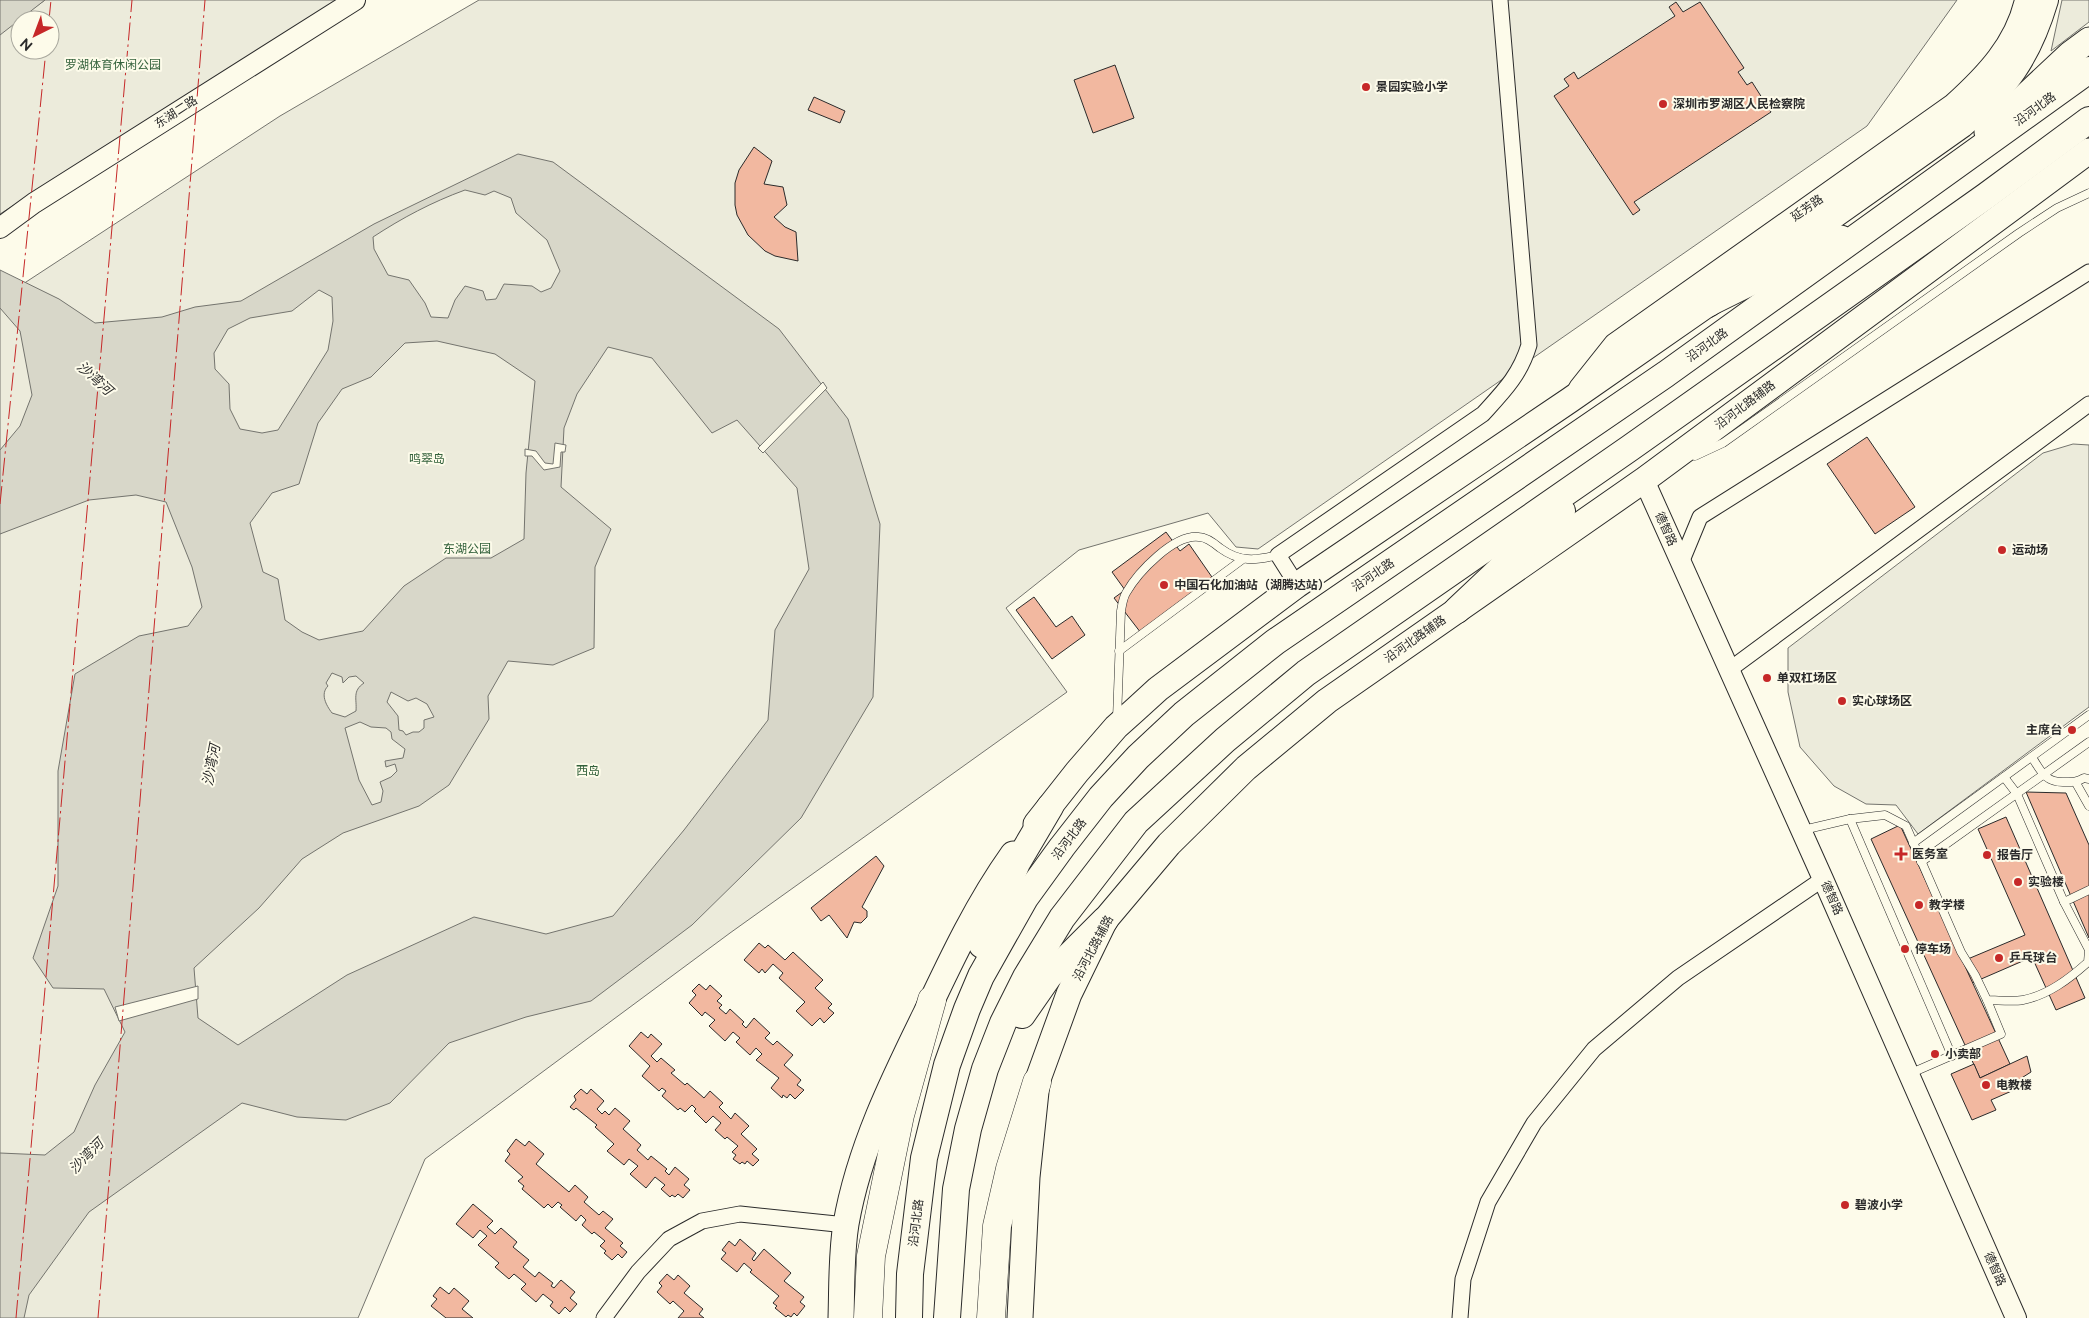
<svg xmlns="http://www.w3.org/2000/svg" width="2089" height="1318" viewBox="0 0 2089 1318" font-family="Raleway,'Noto Sans SC',sans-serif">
<rect width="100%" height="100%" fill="#fdfbea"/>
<g fill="#ecebdb" stroke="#74746e" fill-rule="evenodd">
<path d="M 45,0 L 338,0 L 0,214 L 0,32 ZM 20,20 L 50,20 L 50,50 L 20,50 Z"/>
<polygon points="479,0 1957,0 1867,126 1258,549 1236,547 1208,513 1079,550 1006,608 1067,692 730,933 425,1159 358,1318 0,1318 0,299 280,116"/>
<polygon points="2062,0 2089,0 2089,22 2051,51"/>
<polygon points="2073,444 2089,445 2089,707 1918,834 1896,805 1866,804 1834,786 1800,747 1788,692 1788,648 2043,453"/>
</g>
<g fill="#d8d7c9" stroke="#74746e" fill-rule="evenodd">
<polygon points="0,0 45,0 0,35"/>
<path d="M 518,154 L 553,162 L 779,329 L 848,419 L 880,524 L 873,697 L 801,818 L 692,925 L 591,1001 L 526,1017 L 449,1043 L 390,1103 L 346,1120 L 297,1117 L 242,1103 L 89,1212 L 29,1295 L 24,1318 L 0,1318 L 0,1153 L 45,1155 L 74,1132 L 95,1085 L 125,1032 L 104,989 L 53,988 L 33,958 L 58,886 L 58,771 L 75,674 L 139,636 L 188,626 L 202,607 L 192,567 L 166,502 L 136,495 L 89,500 L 0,534 L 0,450 L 20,426 L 32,395 L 20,331 L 0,308 L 0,270 L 59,299 L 95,323 L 162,317 L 195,307 L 241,301 L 374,224 ZM 465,190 L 485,195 L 494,191 L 511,198 L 516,213 L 547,240 L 560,271 L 551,288 L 541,292 L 532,286 L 504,284 L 496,299 L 486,300 L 483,291 L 465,286 L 455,300 L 448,318 L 431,317 L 425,303 L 409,280 L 388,275 L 374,249 L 373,237 C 402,218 432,202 465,190 ZM 319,290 L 332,297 L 333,321 L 328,350 L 278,430 L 262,433 L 240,429 L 230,409 L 229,384 L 215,369 L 214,353 L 228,329 L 250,318 L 292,311 ZM 437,341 L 495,354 L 535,381 L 526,473 L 524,539 L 491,558 L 446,558 L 404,586 L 363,631 L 319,640 L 302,632 L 285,620 L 278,579 L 263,572 L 250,523 L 272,493 L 299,484 L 318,423 L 342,389 L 371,377 L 405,343 ZM 608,347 L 652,358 L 712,433 L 737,420 L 797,488 L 809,569 L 775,630 L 768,720 L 684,830 L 613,916 L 546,934 L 474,917 L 347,975 L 238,1045 L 198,1018 L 194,968 L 259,908 L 302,859 L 343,833 L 419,806 L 449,785 L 489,719 L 488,696 L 508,661 L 553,665 L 594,648 L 595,567 L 611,529 L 561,487 L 564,428 L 577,394 ZM 332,673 L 342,677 L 343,683 L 349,677 L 356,676 L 364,683 C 352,691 357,699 356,711 L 345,717 L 332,713 C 326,705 320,694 328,686 L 326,683 ZM 391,692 L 408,701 L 416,698 L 427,704 L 434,717 L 424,720 L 424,728 L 419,732 L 413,732 L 406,735 L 403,731 L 399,730 L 398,716 L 387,702 ZM 360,722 L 371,727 L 386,728 L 391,732 L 392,739 L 405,749 L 403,758 L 385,761 L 386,767 L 395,764 L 397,771 L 391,777 L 380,782 L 383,791 L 381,802 L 372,805 L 359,780 L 345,728 Z"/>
</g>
<g fill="#fdfbea" stroke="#74746e">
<polygon points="823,382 827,388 763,453 758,448"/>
<polygon points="555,443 566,445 565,452 561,452 560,467 544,470 532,456 525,456 525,449 536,451 545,463 553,464"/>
<polygon points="198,986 198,999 119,1021 115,1007"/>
</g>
<g fill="#f2b8a0" stroke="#2b2b2b">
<polygon points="1676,2 1683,12 1700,2 1744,68 1738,72 1747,85 1752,82 1771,112 1634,202 1640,210 1633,215 1554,96 1569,86 1564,79 1574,72 1578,79 1675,16 1669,7"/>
<polygon points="1115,65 1134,118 1093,133 1074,80"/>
<polygon points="814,97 845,111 840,123 808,110"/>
<polygon points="754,147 772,161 764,184 783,187 787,205 774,217 785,227 796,232 798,261 775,256 765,251 748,235 737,215 735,205 735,183 739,170"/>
<polygon points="1867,437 1915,507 1875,534 1827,464"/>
<polygon points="1166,532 1180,551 1189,544 1214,580 1141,633 1114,598 1125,590 1112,572"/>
<polygon points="1034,597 1056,627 1072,616 1085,635 1052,659 1016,610"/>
<polygon points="2026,792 2066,793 2089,845 2089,938"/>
<polygon points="2006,817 2085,998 2056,1010 2032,957 1972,983 1963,961 2025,935 1978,829"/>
<polygon points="1900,825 2010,1064 1980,1078 1871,839"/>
<polygon points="876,856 884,866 862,907 867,911 867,917 861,923 854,922 847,938 829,915 821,921 811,908"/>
<polygon points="759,943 765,948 768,945 785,960 793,952 823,980 815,988 832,1004 828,1008 834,1013 824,1023 820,1018 812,1026 796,1011 805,1002 779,978 783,973 773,964 765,973 762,969 759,973 744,960"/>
<polygon points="699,984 706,990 710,985 722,996 717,1001 722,1005 719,1008 726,1014 730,1009 744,1022 742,1024 746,1028 754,1018 770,1033 765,1038 773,1045 777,1041 793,1055 784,1065 801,1080 797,1085 804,1090 795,1099 790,1094 787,1098 783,1095 782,1098 771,1088 779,1078 756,1060 762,1054 756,1048 750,1055 736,1042 740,1038 733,1032 725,1041 709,1026 715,1020 705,1012 702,1016 689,1003 696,995 692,991"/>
<polygon points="641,1032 648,1038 651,1034 662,1044 651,1056 657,1062 661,1058 675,1070 671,1073 685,1085 687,1083 704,1098 710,1091 723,1103 719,1107 731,1119 735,1113 749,1126 741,1134 757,1149 752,1154 759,1160 753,1166 747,1161 745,1164 742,1162 740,1164 733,1159 736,1155 732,1152 738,1146 727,1137 725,1139 715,1130 721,1123 713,1116 706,1123 694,1111 696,1109 692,1105 685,1112 680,1108 678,1110 662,1096 666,1091 662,1088 659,1091 642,1076 650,1066 629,1046"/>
<polygon points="2027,1056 2031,1072 2020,1079 2014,1090 1991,1100 1996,1110 1972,1120 1951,1074 1974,1064 1980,1078"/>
<polygon points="581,1089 587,1094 591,1089 604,1101 597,1109 602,1114 605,1111 609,1115 615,1108 630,1121 623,1129 641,1145 637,1150 648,1160 651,1156 667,1169 665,1171 669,1175 675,1167 689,1179 684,1185 690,1190 683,1198 678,1194 675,1197 672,1195 670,1197 661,1189 665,1185 655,1177 646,1188 630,1174 638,1166 629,1159 624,1165 607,1151 614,1144 595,1127 597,1125 576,1108 574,1110 570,1107 576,1100 574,1096"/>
<polygon points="516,1139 525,1146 529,1141 544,1154 536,1164 569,1192 575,1185 588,1197 584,1202 599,1215 603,1211 613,1219 605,1228 623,1243 620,1246 627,1252 622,1258 618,1254 612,1260 604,1253 606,1251 600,1246 605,1241 594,1232 592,1234 582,1225 586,1220 581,1215 576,1221 560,1207 562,1205 558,1202 552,1208 548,1204 544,1208 522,1189 524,1186 518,1181 523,1177 505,1161 510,1154 507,1151"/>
<polygon points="473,1204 493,1221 487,1227 495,1234 501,1228 517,1242 513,1247 529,1260 523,1267 535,1277 539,1272 553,1283 551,1286 554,1288 561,1280 575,1292 570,1298 577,1304 570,1312 565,1307 559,1314 550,1306 553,1302 543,1294 536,1302 521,1289 526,1284 514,1274 509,1279 495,1267 499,1263 478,1245 487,1236 480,1230 473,1238 456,1224"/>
<polygon points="740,1239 756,1253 752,1259 754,1261 764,1249 791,1273 784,1281 804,1297 800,1302 805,1306 797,1316 794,1313 791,1317 788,1315 786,1317 775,1308 777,1306 773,1303 779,1296 750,1272 752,1270 744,1263 737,1272 721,1259 726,1253 722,1250 729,1241 735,1246"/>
<polygon points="667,1274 674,1280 678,1275 690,1286 684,1293 703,1309 699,1314 704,1318 678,1318 684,1311 673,1301 670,1304 657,1292 662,1286 659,1283"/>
<polygon points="440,1287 449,1294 454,1288 469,1301 462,1309 473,1318 446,1318 431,1306 437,1299 433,1296"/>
</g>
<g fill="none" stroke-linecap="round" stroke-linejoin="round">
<g stroke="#2b2b2b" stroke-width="9">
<g id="service">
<polyline points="1695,456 1723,443 2019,233 2057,208 2089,193"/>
<polyline points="1119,651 1243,559"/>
<path d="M 1117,719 L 1121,611 C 1122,605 1123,598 1126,593 C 1138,572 1174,534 1199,537 C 1206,537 1214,543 1220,548 C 1239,562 1255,561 1278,555"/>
<path d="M 2032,757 C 2041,772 2046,783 2065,782 C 2074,782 2077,782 2084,778 L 2089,779"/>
<polyline points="2004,777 2017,794 2064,902"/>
<polyline points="2076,783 2089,806"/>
<polyline points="1850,819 1952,1056"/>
<path d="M 1803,830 L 1850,819 L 1885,815 L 1906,826 L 1961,952 L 1975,975 L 1987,1000 C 1998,1000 2012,1002 2023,1000 C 2048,995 2069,979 2088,962 L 2089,950 L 2064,902 L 2089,890"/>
<polyline points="1913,843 2089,715"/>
<polyline points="1921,862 2089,742"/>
<polyline points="1909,1074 2001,1034 1987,1000"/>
</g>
</g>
<g stroke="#2b2b2b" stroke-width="17">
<g id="minor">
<polyline points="1681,563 1700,517 2089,272"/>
<path d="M 1297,585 L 1278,555 L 1483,414 C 1504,391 1520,375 1529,345 L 1500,0"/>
<polyline points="1729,670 2089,404"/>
<polyline points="604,1318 638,1272 669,1239 702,1221 740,1214 846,1225"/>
<polyline points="1460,1318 1463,1279 1488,1202 1534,1123 1594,1049 1678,978 1823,879"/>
</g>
</g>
<g stroke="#2b2b2b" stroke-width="22">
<g id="tertiary">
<polyline points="0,228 34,203 355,0"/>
<path d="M 1579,388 L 1614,344 L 1953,104 C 1985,75 2015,44 2025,0"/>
<polyline points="1644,480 1823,879 2016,1318"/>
</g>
</g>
<g stroke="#2b2b2b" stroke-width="27">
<g id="primary">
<polyline points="1987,132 2070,54 2089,40"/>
<polyline points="1036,824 1077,772 1116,727 1135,710 1158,689 1297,585 1570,400 1708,304 1841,238"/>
<path d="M 841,1318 C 842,1287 841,1254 846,1224 C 859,1149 893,1080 926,1013 C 952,958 978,903 1013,854"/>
<polyline points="1020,1318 1027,1177 1037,1082 1069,994 1105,920 1169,844 1246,768 1327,701 1644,480 2089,151"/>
</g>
</g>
<g stroke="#2b2b2b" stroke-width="28">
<g id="trunk">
<path d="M 1708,304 L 1961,125 C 2006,87 2028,57 2045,0"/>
<polyline points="1457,610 1562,511"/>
<polyline points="982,945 1017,863 1050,807"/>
<polyline points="1022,1015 1049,976 1105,920"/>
<polyline points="909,1318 910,1274 924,1158 947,1065 967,1009 981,976 1025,898 1062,847 1101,797 1138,757 1184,714 1275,642 1666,374 2089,70"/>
<polyline points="947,1318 956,1189 968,1129 985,1069 1003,1023 1026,977 1062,918 1136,822 1225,740 1306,673 1630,448 1986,196 2089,120"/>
</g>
</g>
<g stroke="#2b2b2b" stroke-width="29">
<g id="motorway">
<polyline points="868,1318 871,1256 900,1115 932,1000"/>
<polyline points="991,1318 997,1226 1010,1169 1037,1082"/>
</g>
</g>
<use href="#service" stroke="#fdfbea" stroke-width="8"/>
<use href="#minor" stroke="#fdfbea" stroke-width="15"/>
<use href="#tertiary" stroke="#fdfbea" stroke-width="20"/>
<use href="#primary" stroke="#fdfbea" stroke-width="25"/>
<use href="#trunk" stroke="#fdfbea" stroke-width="26"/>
<use href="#motorway" stroke="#fdfbea" stroke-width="28"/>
<g stroke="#c62828" stroke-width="1" stroke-dasharray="18 4 2.5 4" stroke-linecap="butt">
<polyline points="49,20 51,0"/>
<polyline points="0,504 46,50"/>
<polyline points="16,1318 132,0"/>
<polyline points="98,1318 205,0"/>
</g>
</g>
<g fill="#c62828" stroke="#fdfbea" stroke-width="2">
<circle cx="1366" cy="87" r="5"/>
<circle cx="1663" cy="104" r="5"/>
<circle cx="2002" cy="550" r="5"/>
<circle cx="1164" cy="585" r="5"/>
<circle cx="1767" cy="678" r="5"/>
<circle cx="1842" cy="701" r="5"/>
<circle cx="2072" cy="730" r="5"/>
<path d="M1898.5 846.5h5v5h5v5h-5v5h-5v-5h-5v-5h5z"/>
<circle cx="1987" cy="855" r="5"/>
<circle cx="2018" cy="882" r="5"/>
<circle cx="1919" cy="905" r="5"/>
<circle cx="1905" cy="949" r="5"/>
<circle cx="1999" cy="958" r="5"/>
<circle cx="1935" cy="1054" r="5"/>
<circle cx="1986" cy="1085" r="5"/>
<circle cx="1845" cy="1205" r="5"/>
</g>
<g text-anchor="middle" stroke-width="4" stroke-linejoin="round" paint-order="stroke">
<g font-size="12" fill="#34623c" stroke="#fdfbea">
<text x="113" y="69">罗湖体育休闲公园</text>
<text x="427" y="463">鸣翠岛</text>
<text x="467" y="553">东湖公园</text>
<text x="588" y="775">西岛</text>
</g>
<g font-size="12" font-weight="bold" fill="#2b2b2b" stroke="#fdfbea" text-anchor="start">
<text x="1376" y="91">景园实验小学</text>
<text x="1673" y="108">深圳市罗湖区人民检察院</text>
<text x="2012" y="554">运动场</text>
<text x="1174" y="589">中国石化加油站（湖腾达站）</text>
<text x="1777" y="682">单双杠场区</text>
<text x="1852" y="705">实心球场区</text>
<text x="2062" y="734" text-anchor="end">主席台</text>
<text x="1912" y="858">医务室</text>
<text x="1997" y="859">报告厅</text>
<text x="2028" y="886">实验楼</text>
<text x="1929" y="909">教学楼</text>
<text x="1915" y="953">停车场</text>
<text x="2009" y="962">乒乓球台</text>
<text x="1945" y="1058">小卖部</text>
<text x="1996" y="1089">电教楼</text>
<text x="1855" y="1209">碧波小学</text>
</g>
<g font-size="12" fill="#2b2b2b" stroke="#fdfbea">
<text transform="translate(2035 109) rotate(-36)" y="4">沿河北路</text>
<text transform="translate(176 112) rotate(-33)" y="4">东湖二路</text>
<text transform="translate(1807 208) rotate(-35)" y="4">延芳路</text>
<text transform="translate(1707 345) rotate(-36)" y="4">沿河北路</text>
<text transform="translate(1745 405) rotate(-37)" y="4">沿河北路辅路</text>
<text transform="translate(1666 529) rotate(66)" y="4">德智路</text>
<text transform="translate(1373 575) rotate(-34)" y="4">沿河北路</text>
<text transform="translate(1415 639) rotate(-35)" y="4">沿河北路辅路</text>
<text transform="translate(1069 839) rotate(-53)" y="4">沿河北路</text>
<text transform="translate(1832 898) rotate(66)" y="4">德智路</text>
<text transform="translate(1093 948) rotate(-62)" y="4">沿河北路辅路</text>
<text transform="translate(916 1223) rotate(-83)" y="4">沿河北路</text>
<text transform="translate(1995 1269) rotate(66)" y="4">德智路</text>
</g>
<g font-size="14" font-style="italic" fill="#2b2b2b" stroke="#fdfbea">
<text transform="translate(95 378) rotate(42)" y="5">沙湾河</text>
<text transform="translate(211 765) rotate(-79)" y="5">沙湾河</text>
<text transform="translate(86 1156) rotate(-45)" y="5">沙湾河</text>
</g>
</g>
<g transform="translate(35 35) rotate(222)"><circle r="24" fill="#fdfbea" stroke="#a9a89e"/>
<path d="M0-4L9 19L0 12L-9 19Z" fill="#c62828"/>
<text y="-8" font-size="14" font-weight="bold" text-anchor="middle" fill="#2b2b2b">N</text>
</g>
</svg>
